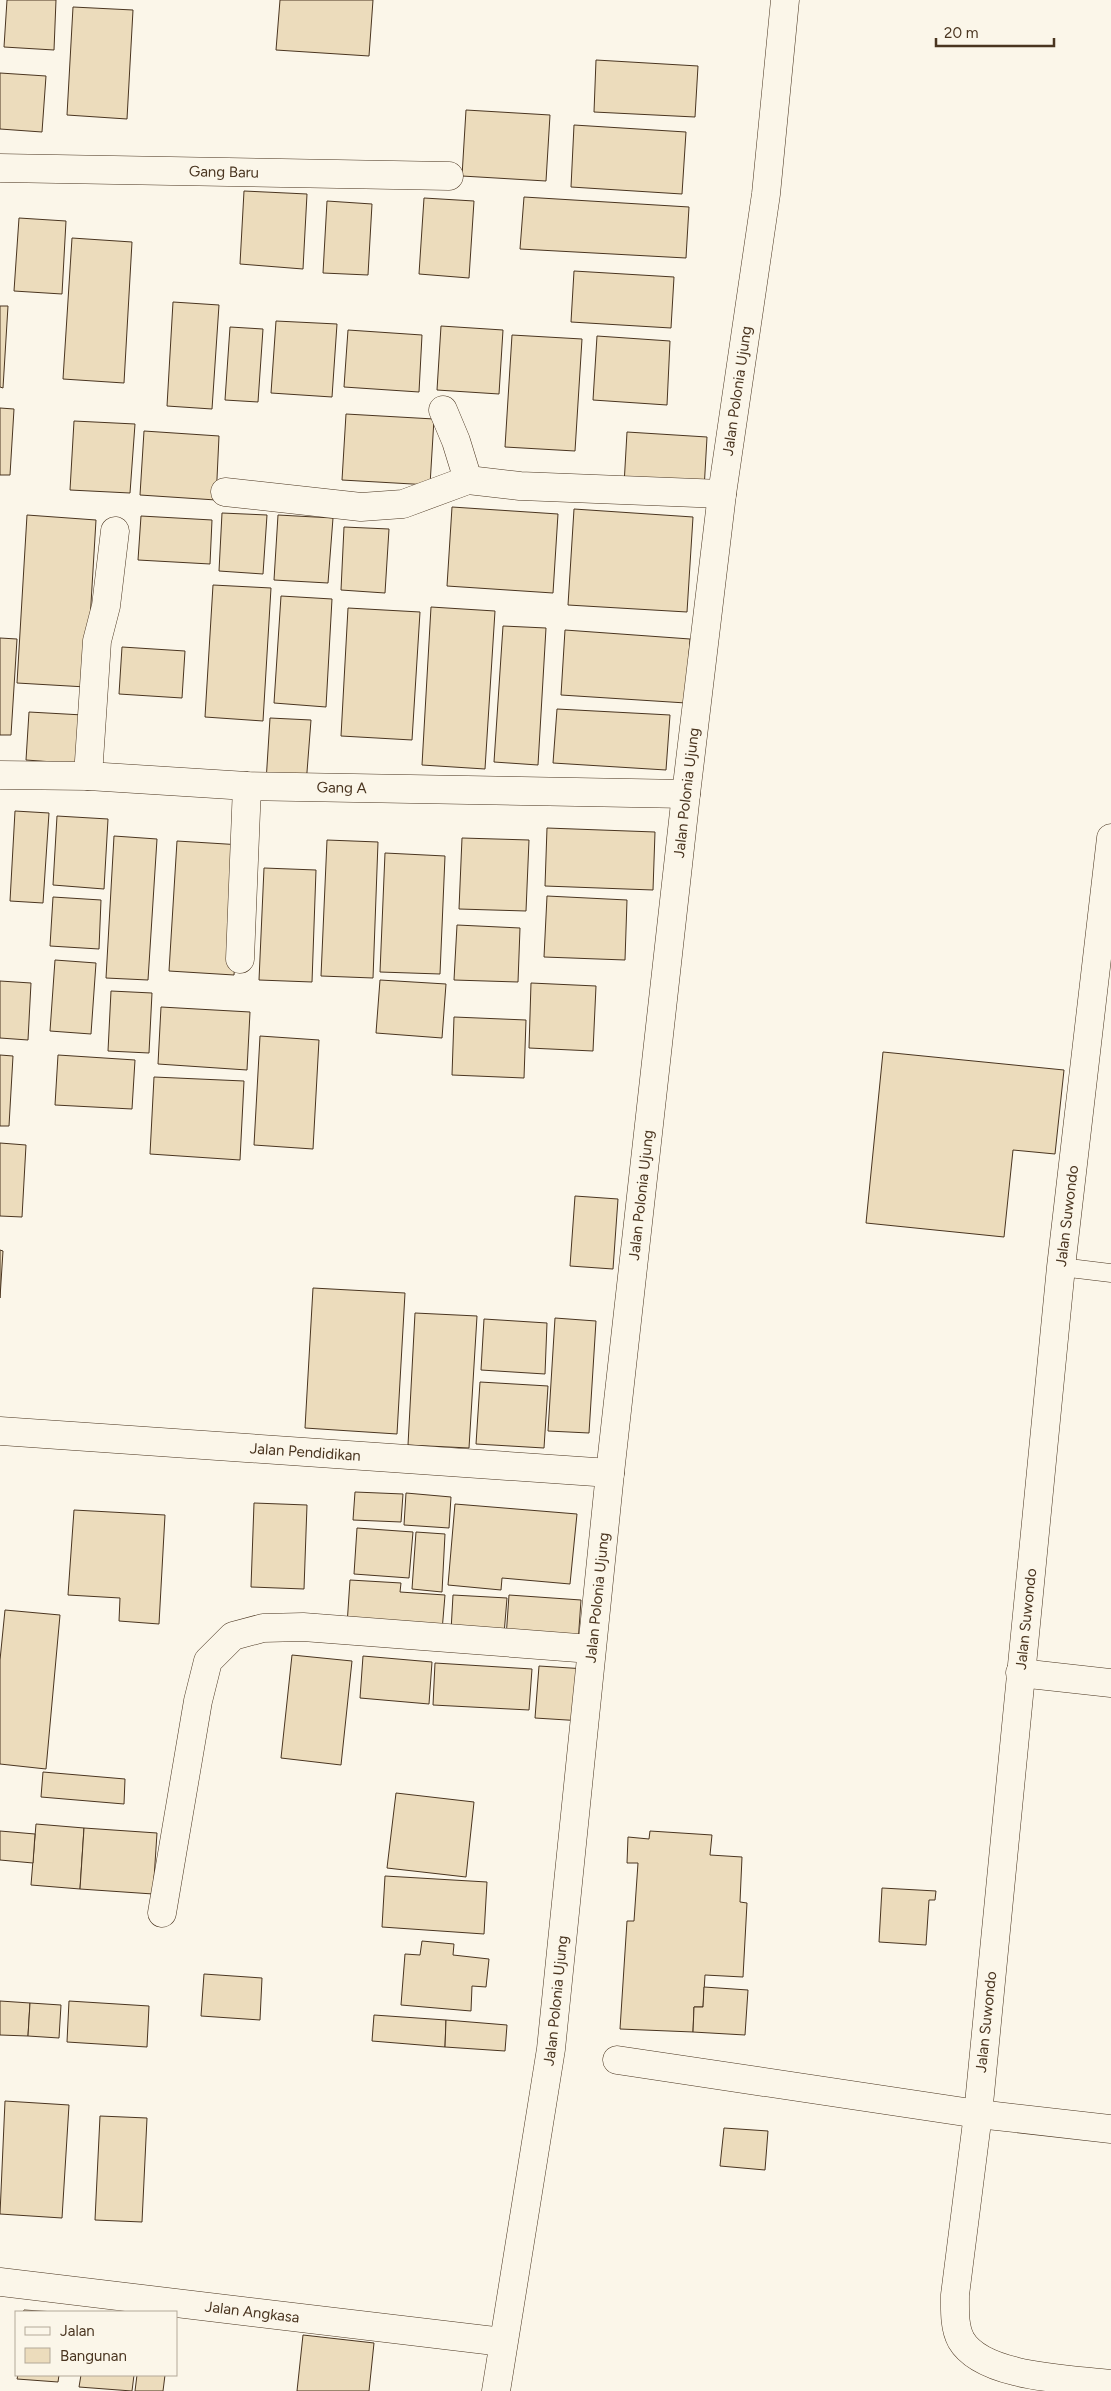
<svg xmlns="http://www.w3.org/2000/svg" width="1111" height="2391" viewBox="0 0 1111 2391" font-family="Figtree,sans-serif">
<rect width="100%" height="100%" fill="#fbf6e9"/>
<g fill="#ecdcbc" stroke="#4a3520">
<polygon points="7,0 56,0 54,50 4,47"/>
<polygon points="280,0 373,0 369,56 276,50"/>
<polygon points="73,7 133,10 127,119 67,115"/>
<polygon points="596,60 698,66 695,117 594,112"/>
<polygon points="0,73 46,76 42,132 0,129"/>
<polygon points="466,110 550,115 546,181 462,176"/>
<polygon points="574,125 686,132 682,194 571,187"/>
<polygon points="244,191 307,194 303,269 240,264"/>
<polygon points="524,197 689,207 686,258 520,249"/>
<polygon points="424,198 474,201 469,278 419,274"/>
<polygon points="327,201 372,204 368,275 323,273"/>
<polygon points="19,218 66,221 62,294 14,291"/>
<polygon points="72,238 132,242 124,383 63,379"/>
<polygon points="574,271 674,277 671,328 571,322"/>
<polygon points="173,302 219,305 212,409 167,406"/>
<polygon points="0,306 8,306 3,388 0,387"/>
<polygon points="276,321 337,324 332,397 271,393"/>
<polygon points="441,326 503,330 499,394 437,390"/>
<polygon points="230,327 263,329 258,402 225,400"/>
<polygon points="348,330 422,335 419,392 344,387"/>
<polygon points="512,335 582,339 575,451 505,447"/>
<polygon points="597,336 670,341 667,405 593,400"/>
<polygon points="0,408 14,409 10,475 0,475"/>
<polygon points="346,414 434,419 430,485 342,480"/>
<polygon points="74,421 135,424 130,493 70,490"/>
<polygon points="144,431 219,436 216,500 140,495"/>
<polygon points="627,432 707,437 704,490 624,485"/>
<polygon points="452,507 558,514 553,593 447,586"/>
<polygon points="574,509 693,517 687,612 568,605"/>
<polygon points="222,513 267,515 263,574 219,571"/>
<polygon points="27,515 96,520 86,687 17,683"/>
<polygon points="278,515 333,518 328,583 274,580"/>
<polygon points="141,516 212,520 210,564 138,560"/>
<polygon points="344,527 389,529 385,593 341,590"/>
<polygon points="213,585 271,588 263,721 205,717"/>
<polygon points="281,596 332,599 326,707 274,703"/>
<polygon points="431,607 495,611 485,769 422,765"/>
<polygon points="348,608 420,612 412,740 341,736"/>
<polygon points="503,626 546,628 538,765 494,762"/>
<polygon points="565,630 690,639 686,703 561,695"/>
<polygon points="0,638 17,639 11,735 0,735"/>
<polygon points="122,647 185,651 182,698 119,694"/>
<polygon points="557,709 670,715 666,770 553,763"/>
<polygon points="29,712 83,715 81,764 26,760"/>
<polygon points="270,718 311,720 306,785 266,782"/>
<polygon points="15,811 49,813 43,903 10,901"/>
<polygon points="57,816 108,819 104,889 53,885"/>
<polygon points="547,828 655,832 653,890 545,886"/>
<polygon points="114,836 157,839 148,980 106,978"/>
<polygon points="462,838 529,840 526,911 459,909"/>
<polygon points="327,840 378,842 373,978 321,976"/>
<polygon points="177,841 242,845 234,975 169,971"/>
<polygon points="385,853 445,856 440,974 380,972"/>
<polygon points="264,868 316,870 312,982 259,980"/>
<polygon points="547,896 627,900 625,960 544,957"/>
<polygon points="53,897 101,900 99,949 50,946"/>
<polygon points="457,925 520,928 518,982 454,980"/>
<polygon points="55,960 96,963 91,1034 50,1031"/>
<polygon points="380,980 446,984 442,1038 376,1033"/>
<polygon points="0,981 31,983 28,1040 0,1038"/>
<polygon points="531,983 596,986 593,1051 529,1048"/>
<polygon points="111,991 152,993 149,1053 108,1051"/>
<polygon points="161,1007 250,1012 247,1070 158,1064"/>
<polygon points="454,1017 526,1020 524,1078 452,1075"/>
<polygon points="260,1036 319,1040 313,1149 254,1145"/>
<polygon points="883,1052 1064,1070 1055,1154 1013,1150 1004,1237 866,1223"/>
<polygon points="0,1055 13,1056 9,1126 0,1126"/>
<polygon points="58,1055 135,1060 132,1109 55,1105"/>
<polygon points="154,1077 244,1081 240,1160 150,1154"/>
<polygon points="0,1143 26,1145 22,1217 0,1216"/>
<polygon points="575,1196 618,1199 613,1269 570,1266"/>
<polygon points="0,1250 3,1251 0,1298"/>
<polygon points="313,1288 405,1293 397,1434 305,1428"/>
<polygon points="415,1313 477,1316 469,1448 408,1445"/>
<polygon points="555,1318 596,1321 589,1433 548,1431"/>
<polygon points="484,1319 547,1323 545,1374 481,1370"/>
<polygon points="480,1382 548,1386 544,1448 476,1444"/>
<polygon points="355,1492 403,1494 401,1522 353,1520"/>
<polygon points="406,1493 451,1497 449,1528 404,1525"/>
<polygon points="254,1503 307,1505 304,1589 251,1587"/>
<polygon points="455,1504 577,1514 570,1584 502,1578 501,1590 448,1585"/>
<polygon points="74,1510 165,1515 159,1624 119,1621 120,1598 68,1595"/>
<polygon points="357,1528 413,1532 409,1578 354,1574"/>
<polygon points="416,1532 445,1534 442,1592 412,1589"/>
<polygon points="350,1580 401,1583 400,1592 445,1595 442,1631 347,1625"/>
<polygon points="453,1595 507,1598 504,1634 451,1631"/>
<polygon points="509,1595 581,1600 578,1643 506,1638"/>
<polygon points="5,1610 60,1615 46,1769 0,1764 0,1660"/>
<polygon points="292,1655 352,1661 341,1765 281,1758"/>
<polygon points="363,1656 432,1662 429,1704 360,1698"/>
<polygon points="435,1663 532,1669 529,1710 433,1705"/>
<polygon points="539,1666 586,1669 583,1721 535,1718"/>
<polygon points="43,1772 125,1779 124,1804 41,1797"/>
<polygon points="396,1793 474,1802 466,1877 387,1868"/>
<polygon points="36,1824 84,1828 80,1889 31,1885"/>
<polygon points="84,1828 157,1833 153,1894 80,1889"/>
<polygon points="0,1831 35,1834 33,1863 0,1860"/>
<polygon points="650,1831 712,1835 710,1855 742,1857 740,1902 747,1903 743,1977 705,1975 703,2007 694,2007 693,2032 620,2029 627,1921 634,1921 638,1863 627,1863 628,1837 649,1839"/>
<polygon points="385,1876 487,1882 484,1934 382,1927"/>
<polygon points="882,1888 936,1891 935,1900 929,1900 926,1945 879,1942"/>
<polygon points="422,1941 454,1944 453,1955 489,1959 486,1987 472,1986 471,2011 401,2005 405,1954 420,1955"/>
<polygon points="204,1974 262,1978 260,2020 201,2016"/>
<polygon points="704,1987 748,1990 745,2035 693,2032 694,2007 703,2007"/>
<polygon points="0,2001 30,2003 28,2036 0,2035"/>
<polygon points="69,2001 149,2006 147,2047 67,2042"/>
<polygon points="30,2003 61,2005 59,2038 28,2036"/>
<polygon points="374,2015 446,2020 445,2047 372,2041"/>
<polygon points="446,2020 507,2025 505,2051 445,2047"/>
<polygon points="5,2101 69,2105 62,2218 0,2214"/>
<polygon points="100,2116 147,2118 142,2222 95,2220"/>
<polygon points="724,2128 768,2131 765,2170 720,2166"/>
<polygon points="24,2310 55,2312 23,2312"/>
<polygon points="303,2335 374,2343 369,2391 297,2391"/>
<polygon points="18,2375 59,2375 58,2382 17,2379"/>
<polygon points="81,2375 134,2375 132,2391 79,2387"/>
<polygon points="137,2375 165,2375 163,2391 135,2391"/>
</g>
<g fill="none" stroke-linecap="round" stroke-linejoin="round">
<g stroke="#4a3520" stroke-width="19">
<polyline id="lane" points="1061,1267 1111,1273"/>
</g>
<g stroke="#4a3520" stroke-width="29">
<g id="street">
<path id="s1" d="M 0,168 L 449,176"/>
<polyline points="443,410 456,441 468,480"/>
<polyline points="225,492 361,507 403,504 468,480 520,486 722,494"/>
<path id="s2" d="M 0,775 L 88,776 L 247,786 L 686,794"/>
<polyline points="88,776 97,641 106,606 115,531"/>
<path d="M 1111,838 L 1061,1267 L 978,2114 L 955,2295 C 955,2310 954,2327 961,2340 C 983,2378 1071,2379 1111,2384"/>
<polyline points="240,959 247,786"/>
<path id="s3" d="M 0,1431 L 610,1473"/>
<polyline points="1020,1673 1111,1683"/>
<polyline points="162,1913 198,1701 208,1661 233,1636 263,1628 303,1627 591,1649"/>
<polyline points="617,2060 978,2114 1111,2129"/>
<path id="s4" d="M 0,2282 L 503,2342"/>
<path id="s5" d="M 496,2391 L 551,2049 L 610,1473 L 686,794 L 722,494 L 766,194 L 785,0"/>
</g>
</g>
<use href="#lane" stroke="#fbf6e9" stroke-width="18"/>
<use href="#street" stroke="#fbf6e9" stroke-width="28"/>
</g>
<g text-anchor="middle" stroke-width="4" stroke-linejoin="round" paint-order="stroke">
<g font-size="15" fill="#4a3520" stroke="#fbf6e9">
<text dy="5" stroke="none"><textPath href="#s1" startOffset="224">Gang Baru</textPath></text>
<text dy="5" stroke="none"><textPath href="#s5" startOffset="2015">Jalan Polonia Ujung</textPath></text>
<text dy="5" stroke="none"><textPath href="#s2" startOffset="342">Gang A</textPath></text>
<text dy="5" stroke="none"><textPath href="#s5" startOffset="1610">Jalan Polonia Ujung</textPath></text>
<text dy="5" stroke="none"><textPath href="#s5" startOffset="1205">Jalan Polonia Ujung</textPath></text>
<text transform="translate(1067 1216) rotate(-83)" y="5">Jalan Suwondo</text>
<text dy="5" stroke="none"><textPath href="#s3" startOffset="306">Jalan Pendidikan</textPath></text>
<text dy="5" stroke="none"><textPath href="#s5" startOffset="800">Jalan Polonia Ujung</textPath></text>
<text transform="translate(1026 1619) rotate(-84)" y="5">Jalan Suwondo</text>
<text dy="5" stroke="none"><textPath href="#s5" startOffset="395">Jalan Polonia Ujung</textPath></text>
<text transform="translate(986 2022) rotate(-84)" y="5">Jalan Suwondo</text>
<text dy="5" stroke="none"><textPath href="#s4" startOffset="254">Jalan Angkasa</textPath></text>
</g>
</g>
<rect x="15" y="2311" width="162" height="65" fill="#fbf6e9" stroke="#b4a999"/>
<rect x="25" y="2327" width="25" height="8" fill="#fbf6e9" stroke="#b4a999"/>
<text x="60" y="2336" font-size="15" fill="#4a3520">Jalan</text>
<rect x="25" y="2348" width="25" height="15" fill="#ecdcbc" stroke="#b4a999"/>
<text x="60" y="2361" font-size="15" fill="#4a3520">Bangunan</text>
<path d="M936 38v8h118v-8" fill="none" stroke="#4a3520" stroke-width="2.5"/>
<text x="944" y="38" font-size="15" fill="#4a3520" stroke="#fbf6e9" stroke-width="4" paint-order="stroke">20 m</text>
</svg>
